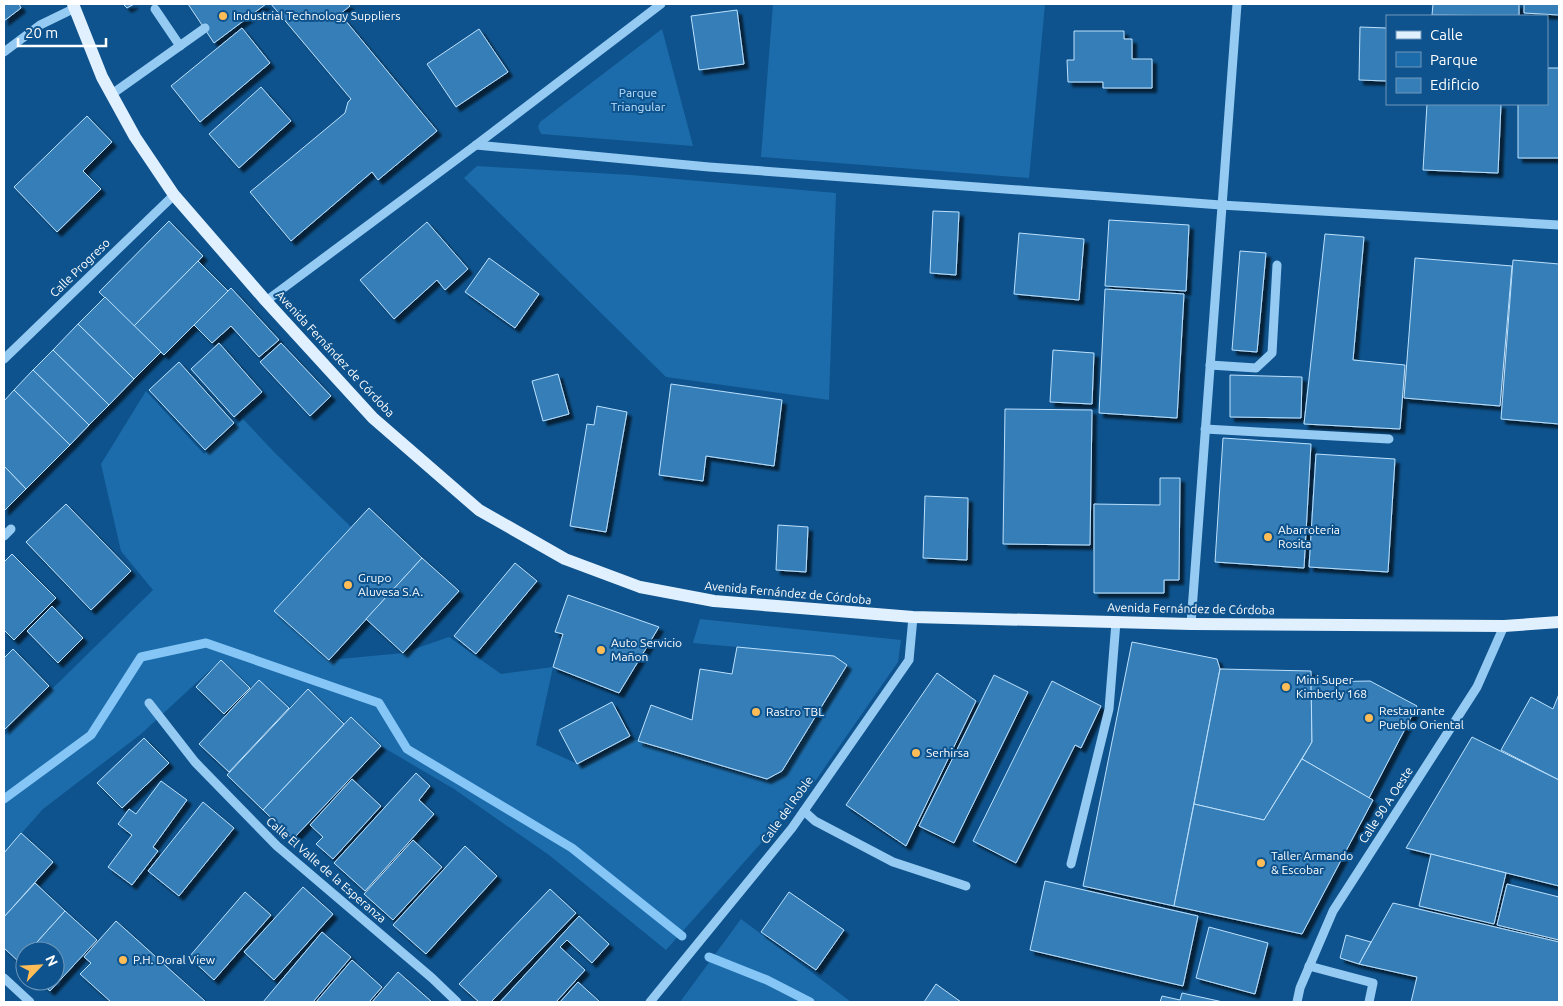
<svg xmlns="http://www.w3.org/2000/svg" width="1563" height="1006" viewBox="0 0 1563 1006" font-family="Ubuntu,sans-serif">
<defs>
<filter id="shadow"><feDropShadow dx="4.5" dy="4.5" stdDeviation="1" flood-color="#0009"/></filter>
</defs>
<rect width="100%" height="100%" fill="#0e538d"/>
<g fill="#1c6cab">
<polygon points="773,4 1045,4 1029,178 761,157"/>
<polygon points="662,29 693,146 541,134 538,127 540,122"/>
<polygon points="477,166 631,175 836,193 829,400 666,377 464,178"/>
<polygon points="146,391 204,454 243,419 275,453 351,527 275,611 329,660 403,653 449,637 501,674 553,667 536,745 582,766 631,739 767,779 782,771 847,665 834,656 693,643 700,619 901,640 898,662 811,787 666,950 549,855 454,789 381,746 351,717 344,724 308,689 289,708 259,680 250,688 221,660 141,734 43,809 4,853 4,736 153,590 121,551 101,464"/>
<polygon points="741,919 851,1002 680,1002"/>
</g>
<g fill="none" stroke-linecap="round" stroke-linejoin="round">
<g stroke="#86c6f7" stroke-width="9">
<polyline points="4,799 91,735 141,657 206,643 379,703 407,749 572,848 682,936"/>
<polyline points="709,957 767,980 810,1002"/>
</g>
</g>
<g fill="#367eb7" stroke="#bce1fe" filter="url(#shadow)">
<polygon points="4,4 19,4 21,8 4,21"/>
<polygon points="123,4 134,4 127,8"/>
<polygon points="188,4 266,4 214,43"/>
<polygon points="271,4 348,4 350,6 340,14 437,131 378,180 372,172 291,241 250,192 345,113 348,102 351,99"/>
<polygon points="1433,4 1519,4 1519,16 1432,15"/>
<polygon points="1524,4 1559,4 1559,15 1524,13"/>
<polygon points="737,10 744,64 699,70 691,16"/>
<polygon points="1360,27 1387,28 1387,81 1359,80"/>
<polygon points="242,28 270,63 200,122 171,86"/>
<polygon points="479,29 508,72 456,107 427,64"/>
<polygon points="1074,31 1124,31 1124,39 1132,39 1132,59 1152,59 1152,88 1103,88 1103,82 1068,82 1067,60 1074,60"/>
<polygon points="1547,68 1559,68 1559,158 1518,158 1518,104 1547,104"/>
<polygon points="261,87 291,121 239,168 209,134"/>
<polygon points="1427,104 1501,104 1498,173 1423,170"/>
<polygon points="87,116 112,142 83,171 101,189 57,232 14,187"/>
<polygon points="933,211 959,212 956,275 930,273"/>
<polygon points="1109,220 1189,225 1186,291 1105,286"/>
<polygon points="169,221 203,256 134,326 99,292"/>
<polygon points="427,222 468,269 445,290 437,280 394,319 360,280"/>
<polygon points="1019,233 1084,239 1079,300 1014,294"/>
<polygon points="1325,234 1364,237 1353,360 1405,365 1400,429 1304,424"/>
<polygon points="1240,251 1266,253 1257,352 1232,350"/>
<polygon points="489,258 539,294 515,328 465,292"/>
<polygon points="1415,258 1512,266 1500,406 1404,398"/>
<polygon points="1513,260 1559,264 1559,424 1501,419"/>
<polygon points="198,261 228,291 164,355 134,326"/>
<polygon points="231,288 279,340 259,357 231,326 212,343 194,325"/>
<polygon points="1105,289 1184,294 1177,418 1099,413"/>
<polygon points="105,297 161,352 134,379 78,324"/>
<polygon points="78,324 134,379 109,405 53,350"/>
<polygon points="219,343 262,392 234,417 191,369"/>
<polygon points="281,343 331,396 310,416 260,362"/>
<polygon points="53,350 109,405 89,425 33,370"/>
<polygon points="1053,350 1094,353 1092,404 1050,402"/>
<polygon points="179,362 234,423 205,450 149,390"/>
<polygon points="33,370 89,425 70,445 14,390"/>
<polygon points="558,374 569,414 543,421 532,381"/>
<polygon points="1230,375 1302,377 1301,418 1230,417"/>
<polygon points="671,384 782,400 774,466 706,456 703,481 659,475"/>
<polygon points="14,390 70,445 26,489 4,466 4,401"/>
<polygon points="597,406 627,412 606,532 570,526 587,424 594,425"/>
<polygon points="1005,409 1092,410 1090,545 1003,544"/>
<polygon points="1223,438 1311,444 1304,568 1215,562"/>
<polygon points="1316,454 1395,459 1388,572 1309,567"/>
<polygon points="4,466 26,489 4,511"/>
<polygon points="1160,478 1180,478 1179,580 1164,580 1164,593 1094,593 1094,504 1160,505"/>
<polygon points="925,496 968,498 967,560 923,558"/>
<polygon points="66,504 131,571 91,610 26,542"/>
<polygon points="369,508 422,558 329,660 274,611"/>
<polygon points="778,525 808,527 806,572 776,570"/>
<polygon points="12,554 56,598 14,640 4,630 4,562"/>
<polygon points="422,558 459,591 403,653 366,619"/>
<polygon points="515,563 537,581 476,654 454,636"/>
<polygon points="568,595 659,627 619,693 553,667 563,634 555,632"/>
<polygon points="52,606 83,638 58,663 27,631"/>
<polygon points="1132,642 1217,659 1220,669 1174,906 1083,886"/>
<polygon points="737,647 834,656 847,665 782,771 767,779 638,741 651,705 692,720 700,669 732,674"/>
<polygon points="13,649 49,686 4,730 4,658"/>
<polygon points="221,660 250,688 224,714 196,687"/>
<polygon points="1220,669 1311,671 1312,742 1264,820 1194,804"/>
<polygon points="937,673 976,701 906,846 846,805"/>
<polygon points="994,675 1028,692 954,843 919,826"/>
<polygon points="259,680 289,708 229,772 199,744"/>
<polygon points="1052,681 1101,706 1081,748 1075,745 1016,863 973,841"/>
<polygon points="1370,681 1417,706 1369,798 1302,759 1312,742 1311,682"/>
<polygon points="308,689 344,724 263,810 227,775"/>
<polygon points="1559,694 1559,780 1501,750 1531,697 1553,709"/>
<polygon points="612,702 630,736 577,764 559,730"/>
<polygon points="351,717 381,746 293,839 263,810"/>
<polygon points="1472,737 1559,780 1559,886 1406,848"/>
<polygon points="144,738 169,763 122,808 97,783"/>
<polygon points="1302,759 1373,800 1302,934 1174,906 1194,804 1264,820"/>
<polygon points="416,773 430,786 419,800 434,814 365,891 334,863"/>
<polygon points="352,779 381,806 333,859 316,844 323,837 310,825"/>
<polygon points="161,781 187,800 153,847 158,851 132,885 108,867 132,835 118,824 129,809 136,814"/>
<polygon points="203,802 234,828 179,896 148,871"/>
<polygon points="21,833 53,862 4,917 4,853"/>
<polygon points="413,840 442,867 393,920 364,894"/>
<polygon points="465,846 497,876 426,954 393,925"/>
<polygon points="1431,854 1506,873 1494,924 1419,906"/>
<polygon points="1045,881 1198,916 1183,986 1030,950"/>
<polygon points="35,883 65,911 29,951 25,951 25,955 19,962 4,948 4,917"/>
<polygon points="1507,884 1559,897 1559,940 1497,925"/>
<polygon points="303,887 333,914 274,980 244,952"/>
<polygon points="550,889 576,913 491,1002 479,1002 459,984"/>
<polygon points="245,892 271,915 214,980 189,957"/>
<polygon points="789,892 844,930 816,970 761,932"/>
<polygon points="1393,903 1559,942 1559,1002 1411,1002 1417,977 1359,964"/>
<polygon points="65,911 97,940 50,991 39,981 55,981 55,951 29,951"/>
<polygon points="579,916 609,944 592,963 567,940 560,947 585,970 556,1002 500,1002"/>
<polygon points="116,921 206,1002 111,1002 80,974 91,963 84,957"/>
<polygon points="1209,927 1268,943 1255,994 1196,978"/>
<polygon points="322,932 351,957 313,1002 263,1002"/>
<polygon points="1346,935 1371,942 1359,964 1340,958"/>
<polygon points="25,955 25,968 19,962"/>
<polygon points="352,960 382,987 369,1002 316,1002"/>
<polygon points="398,972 432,1002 372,1002"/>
<polygon points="578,982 600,1002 560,1002"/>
<polygon points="936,984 961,1002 924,1002"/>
<polygon points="1182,993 1223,1002 1160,1002 1162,996 1180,1000"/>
</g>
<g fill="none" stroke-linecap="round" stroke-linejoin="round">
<g stroke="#95caf3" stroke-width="9">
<polyline points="155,9 180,46"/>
<polyline points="4,52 40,25 75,8"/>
<polyline points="112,94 205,28"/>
<polyline points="476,145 709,167 1221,205 1559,225"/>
<polyline points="266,301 476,145 661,4"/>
<polyline points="4,359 174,195"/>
<polyline points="1210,365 1256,368 1272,353 1277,265"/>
<polyline points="1205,429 1389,439"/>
<polyline points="4,536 11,529"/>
<polyline points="1191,624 1237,4"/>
<polyline points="149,703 195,762 277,846 432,978 457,1002"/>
<polyline points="804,811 815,821 893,862 966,886"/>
<polyline points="1071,864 1109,709 1116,622"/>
<polyline points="1309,966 1373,983 1369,1002"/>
<polyline points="4,978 30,1002"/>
<polyline points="650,1002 792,828 909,660 913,617"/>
<polyline points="1297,1002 1300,988 1333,911 1477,687 1504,626"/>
</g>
<polyline stroke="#e1f0ff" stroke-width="12" points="73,4 102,77 135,137 174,195 266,301 373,418 479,510 565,559 640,587 714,601 913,617 1191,624 1504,626 1559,622"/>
</g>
<g fill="#ffbd57" stroke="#0e538d" stroke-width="2">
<circle cx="223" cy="16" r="5"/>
<circle cx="1268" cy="537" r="5"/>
<circle cx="348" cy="585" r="5"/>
<circle cx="601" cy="650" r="5"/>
<circle cx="1286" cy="687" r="5"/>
<circle cx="756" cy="712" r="5"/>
<circle cx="1369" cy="718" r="5"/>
<circle cx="916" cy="753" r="5"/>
<circle cx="1261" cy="863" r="5"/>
<circle cx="123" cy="960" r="5"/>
</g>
<g text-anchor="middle" stroke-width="4" stroke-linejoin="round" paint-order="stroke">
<g font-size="12" fill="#fff" stroke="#0e538d" text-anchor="start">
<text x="233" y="20">Industrial Technology Suppliers</text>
<text x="1278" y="534">Abarroteria<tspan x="1278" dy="14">Rosita</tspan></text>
<text x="358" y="582">Grupo<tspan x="358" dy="14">Aluvesa S.A.</tspan></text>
<text x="611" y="647">Auto Servicio<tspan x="611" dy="14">Mañon</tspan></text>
<text x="1296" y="684">Mini Super<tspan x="1296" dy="14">Kimberly 168</tspan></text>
<text x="1379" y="715">Restaurante<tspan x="1379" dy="14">Pueblo Oriental</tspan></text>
<text x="766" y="716">Rastro TBL</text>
<text x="926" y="757">Serhirsa</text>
<text x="1271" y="860">Taller Armando<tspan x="1271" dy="14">&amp; Escobar</tspan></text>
<text x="133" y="964">P.H. Doral View</text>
</g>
<g font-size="12" fill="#bce1fe" stroke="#0e538d">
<text x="638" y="97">Parque<tspan x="638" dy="14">Triangular</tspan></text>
</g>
<g font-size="12" fill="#fff" stroke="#0e538d">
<text transform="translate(80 268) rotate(-44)" y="4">Calle Progreso</text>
<text transform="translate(335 354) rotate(47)" y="4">Avenida Fernández de Córdoba</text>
<text transform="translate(788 593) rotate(5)" y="4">Avenida Fernández de Córdoba</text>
<text transform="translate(1191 609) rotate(1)" y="4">Avenida Fernández de Córdoba</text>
<text transform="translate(1386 805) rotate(-57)" y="4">Calle 90 A Oeste</text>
<text transform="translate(787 810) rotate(-54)" y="4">Calle del Roble</text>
<text transform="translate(326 870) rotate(41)" y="4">Calle El Valle de la Esperanza</text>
</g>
</g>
<rect width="1563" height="1006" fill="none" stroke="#ffffff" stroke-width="10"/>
<rect x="1386" y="15" width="162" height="90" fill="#0e538d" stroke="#6e98bb"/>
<rect x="1396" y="31" width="25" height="8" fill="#e1f0ff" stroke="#6e98bb"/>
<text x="1430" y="40" font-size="15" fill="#ffffff">Calle</text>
<rect x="1396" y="52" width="25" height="15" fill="#1c6cab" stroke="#6e98bb"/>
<text x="1430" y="65" font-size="15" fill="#ffffff">Parque</text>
<rect x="1396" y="78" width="25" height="15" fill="#367eb7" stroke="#6e98bb"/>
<text x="1430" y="90" font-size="15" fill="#ffffff">Edificio</text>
<g transform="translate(40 966) rotate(65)"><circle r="24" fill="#0e538d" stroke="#6e98bb"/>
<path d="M0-4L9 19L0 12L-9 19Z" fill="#ffbd57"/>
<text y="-8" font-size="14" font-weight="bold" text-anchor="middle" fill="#ffffff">N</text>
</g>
<path d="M18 38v8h88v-8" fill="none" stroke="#ffffff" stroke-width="2.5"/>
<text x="25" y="38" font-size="15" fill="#ffffff" stroke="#0e538d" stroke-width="4" paint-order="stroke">20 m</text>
</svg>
